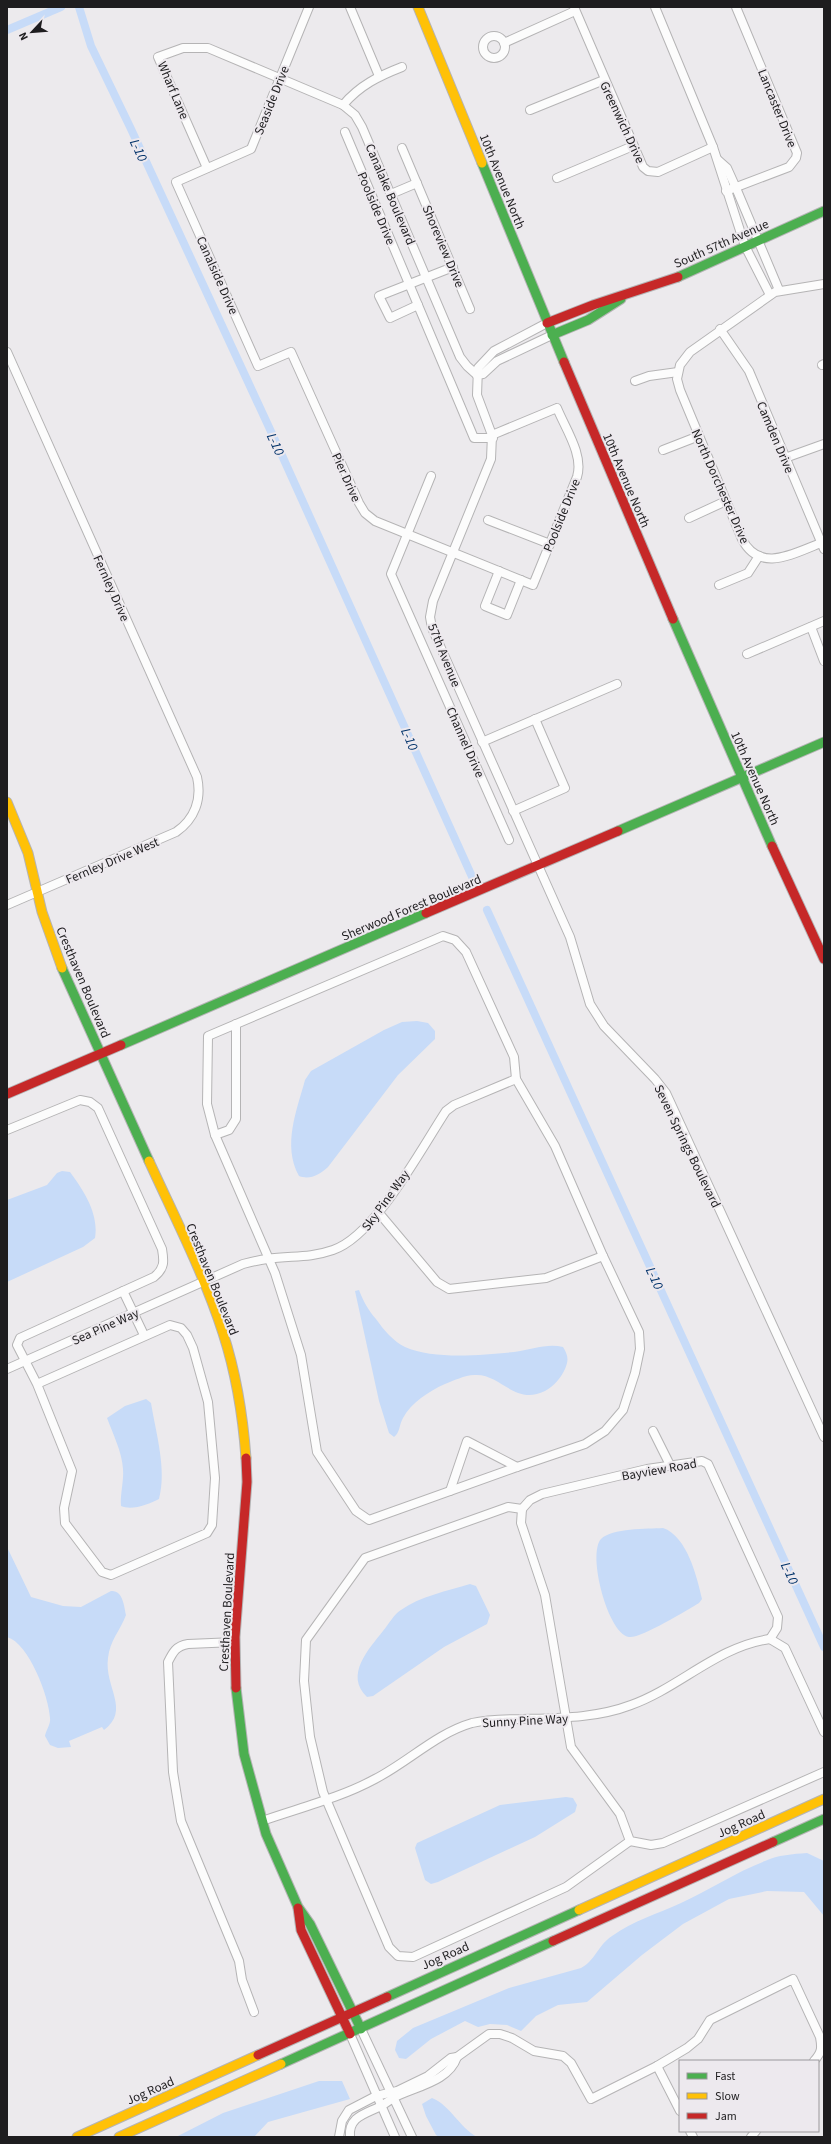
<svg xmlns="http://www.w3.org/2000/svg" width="831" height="2144" viewBox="0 0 831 2144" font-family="'Source Sans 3',sans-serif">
<rect width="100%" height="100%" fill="#eceaed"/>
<g fill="#c7dbf8">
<path d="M 417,1021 L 428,1023 L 435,1031 L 435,1039 L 398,1075 L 328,1167 C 319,1175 310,1180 299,1176 C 282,1145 297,1110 305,1080 L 311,1071 L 384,1030 L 402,1022 Z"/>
<path d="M 62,1171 L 70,1172 C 84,1191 99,1214 95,1238 L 83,1247 L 7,1282 L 7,1200 L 47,1185 L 57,1173 Z"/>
<path d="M 359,1290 C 363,1301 369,1311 376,1319 C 383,1329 394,1342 405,1347 C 434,1360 483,1355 514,1352 C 531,1350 547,1343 563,1347 C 568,1355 569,1360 565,1369 C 561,1378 554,1386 545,1391 C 514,1406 501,1373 474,1375 C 465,1375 453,1381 445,1384 C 429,1391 411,1403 403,1418 C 399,1425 400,1433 394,1437 L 389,1433 L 379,1401 L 355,1291 Z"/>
<path d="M 146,1399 L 151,1403 C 156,1434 167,1469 159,1499 C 149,1504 132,1511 121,1506 C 120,1494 124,1481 123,1469 C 122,1452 113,1434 107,1418 L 125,1406 Z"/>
<path d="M 663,1528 C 687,1536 697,1577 702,1599 L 699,1603 C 687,1610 640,1639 629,1637 C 608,1634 587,1554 601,1539 C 612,1528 647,1529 663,1528 Z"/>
<path d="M 7,1547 L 31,1597 L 63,1606 L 81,1607 L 111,1591 C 123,1590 124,1606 126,1615 C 120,1631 110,1640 108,1658 C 104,1687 131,1710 104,1730 L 102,1727 L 69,1741 L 71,1747 L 58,1748 L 50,1745 L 45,1736 C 46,1730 51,1724 50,1718 C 49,1697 29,1643 7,1637 Z"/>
<path d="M 470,1584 L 476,1586 L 490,1615 L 487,1624 L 444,1647 L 373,1696 L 367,1697 C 344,1675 369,1649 383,1631 C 389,1624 394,1614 401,1610 C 420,1596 448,1591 470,1584 Z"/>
<polygon points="566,1797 573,1798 577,1805 575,1812 535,1837 438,1882 431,1884 425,1880 415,1848 417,1843 500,1805"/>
<path d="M 807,1853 L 824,1861 L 824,1916 L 804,1892 L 767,1891 L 729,1899 L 683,1924 L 642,1955 L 587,2002 L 558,2005 L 536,2016 L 521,2031 L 507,2025 L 490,2024 L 478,2027 L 465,2021 L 431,2039 L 406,2059 L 399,2058 L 395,2050 L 397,2041 L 413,2028 L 509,1988 L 581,1968 C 595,1961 598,1945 612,1936 C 633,1921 657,1914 681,1903 C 709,1890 736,1872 765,1861 C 778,1855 793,1854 807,1853 Z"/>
<polygon points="319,2081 342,2081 350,2099 268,2122 254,2137 176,2137 223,2113"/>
<path d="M 432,2098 C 450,2105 459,2127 477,2137 L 439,2137 L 436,2135 L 426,2116 L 422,2104 Z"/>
</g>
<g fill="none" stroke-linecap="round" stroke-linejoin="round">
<g stroke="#c7dbf8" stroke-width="8">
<polyline points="79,7 91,46 131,129 280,451 474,881"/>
<polyline points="7,30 61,7"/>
<polyline points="487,910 824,1647"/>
</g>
<g stroke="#b5b4b5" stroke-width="10">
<g id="street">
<path d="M 309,7 L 251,149 L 176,182 L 258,366 L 291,352 L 359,503 L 365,513 L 375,521 L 533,585 L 577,477 C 584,455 565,428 557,408 L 492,435"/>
<polyline points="350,7 379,76"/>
<polyline points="574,7 643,167 648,171 658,172 713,147"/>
<polyline points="655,7 713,147 745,246 770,295"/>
<circle cx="494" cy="47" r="11"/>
<polyline points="504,43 575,11"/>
<path d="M 343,105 C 360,85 379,76 402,67"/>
<polyline points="530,110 604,80"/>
<polyline points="345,132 474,438 493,438"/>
<polyline points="402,148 470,309"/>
<polyline points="718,160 727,168 736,188 779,290"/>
<polyline points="207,168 158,57 183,48 208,48 343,105 355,115 362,127 460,357 467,366 477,375"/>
<polyline points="557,178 633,146"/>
<polyline points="726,191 789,167 796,158 797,153 736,7"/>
<polyline points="391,194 417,183"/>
<polyline points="418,305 390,318 379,296 453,267"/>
<polyline points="547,323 494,351 478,368 477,395 492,435 491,459 433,601 430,617 432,628 570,937 590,1004 604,1026 655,1079 666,1093 824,1437"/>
<polyline points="720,329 749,371 824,549"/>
<path d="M 7,352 L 197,777 C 202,799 195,819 176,832 L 7,905"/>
<polyline points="822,365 824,364"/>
<polyline points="477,375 483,374 497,361 552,335"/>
<polyline points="635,381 649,376 678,372"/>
<polyline points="663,450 699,436"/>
<polyline points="785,458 824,444"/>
<polyline points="431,476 391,574 509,840"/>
<polyline points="689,518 726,501"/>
<polyline points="488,520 550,544"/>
<path d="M 821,543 C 794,553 760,574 742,539 L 680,390 L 677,379 L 680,365 L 690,352 L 775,292 L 824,284"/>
<polyline points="499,571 485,606 507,615 521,580"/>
<polyline points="719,585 748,573 759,556"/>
<polyline points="811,627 824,661"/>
<polyline points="747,654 824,621"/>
<polyline points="482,742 617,684"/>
<polyline points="513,811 565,788 535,719"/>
<polygon points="443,936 455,940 466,952 514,1057 516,1079 555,1146 603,1256 639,1332 640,1349 635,1373 623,1410 605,1431 585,1444 517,1467 369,1520 356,1511 317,1452 301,1355 275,1273 215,1135 207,1104 208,1036"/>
<path d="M 7,1130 L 80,1100 L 90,1102 L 98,1108 L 162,1249 C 164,1261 165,1268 154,1277 L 20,1338 L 17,1345 L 37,1384 L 72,1471 L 64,1508 L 65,1523 L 102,1572 L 111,1575 L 207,1533 L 212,1525 L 215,1478 L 208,1402 L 193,1348 L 187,1335 L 181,1328 L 170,1325 L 37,1384"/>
<polyline points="215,1135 229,1130 236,1119 236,1024"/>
<polyline points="379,1213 437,1282 449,1289 546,1278 603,1256"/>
<polyline points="123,1291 144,1335"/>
<path d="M 7,1369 L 243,1264 C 251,1262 259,1260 267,1259 C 291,1255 307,1259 333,1250 C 375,1236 421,1149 446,1111 L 454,1105 L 516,1079"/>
<polyline points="653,1431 670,1465"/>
<polyline points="450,1491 467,1441 517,1467"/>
<polyline points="522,1509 508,1507 365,1558 306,1640 304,1681 310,1737 323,1792 389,1947 398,1956 413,1957 566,1887 630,1841"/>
<polyline points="522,1509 521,1523 545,1595 571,1747 620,1814 630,1841 651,1845 663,1843 824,1772"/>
<polyline points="522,1509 530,1500 542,1494 647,1469 702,1461 708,1464 778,1617 777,1628 770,1639"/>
<polyline points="770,1639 785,1648 824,1732"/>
<path d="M 235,1642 L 188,1644 C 176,1646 173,1652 168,1662 L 173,1772 L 181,1821 L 239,1961 L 242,1980 L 254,2012"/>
<path d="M 262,1821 C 299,1808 340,1798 375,1779 C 408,1762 437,1733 472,1723 C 489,1719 506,1719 523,1719 C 560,1718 597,1718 631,1705 C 679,1688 718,1646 770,1639"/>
<polyline points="361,2029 412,2137"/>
<polyline points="350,2034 395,2137"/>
<polyline points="657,2066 680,2111"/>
<polyline points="690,2131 693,2137"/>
<path d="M 339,2137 L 342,2121 L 349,2110 L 376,2096 L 397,2091 L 428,2076 L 451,2058 L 457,2057 L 489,2034 L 500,2034 L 512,2038 L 534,2051 L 563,2056 L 571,2063 L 591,2099 L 657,2066 L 687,2048 L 698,2039 L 710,2020 L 793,1979 L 820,2037 C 822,2048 822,2052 814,2061"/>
<path d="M 350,2137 C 348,2117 365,2114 379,2107 C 385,2104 391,2099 397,2096 C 418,2086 449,2081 457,2057"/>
<polyline points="751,2137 756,2131"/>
</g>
</g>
<g stroke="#b5b4b5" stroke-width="11">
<g id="fast">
<polyline points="482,163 564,362"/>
<polyline points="678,277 824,211"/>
<polyline points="552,335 588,320 621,299"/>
<polyline points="673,619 772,846"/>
<polyline points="618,831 824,742"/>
<polyline points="62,968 149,1161"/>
<polyline points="121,1045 426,913"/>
<polyline points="236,1688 244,1754 266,1834 298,1907 310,1924 361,2029"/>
<polyline points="773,1842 824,1819"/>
<polyline points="387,1997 579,1910"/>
<polyline points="281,2064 553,1941"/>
</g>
</g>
<g stroke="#b5b4b5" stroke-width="11">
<g id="slow">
<polyline points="418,7 482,163"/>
<polyline points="7,802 28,853 42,912 62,968"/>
<path d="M 149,1161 C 175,1218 204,1274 223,1333 C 236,1373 243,1417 246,1458"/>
<polyline points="579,1910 824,1799"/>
<polyline points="77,2137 258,2055"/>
<polyline points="119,2137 281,2064"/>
</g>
</g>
<g stroke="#b5b4b5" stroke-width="11">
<g id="jam">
<polyline points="547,323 593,305 678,277"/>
<polyline points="564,362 673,619"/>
<polyline points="772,846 824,959"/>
<polyline points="426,913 618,831"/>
<polyline points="7,1094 121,1045"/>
<polyline points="236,1688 235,1637 247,1482 246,1458"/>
<polyline points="298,1908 301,1930 350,2034"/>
<polyline points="553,1941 773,1842"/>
<polyline points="258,2055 387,1997"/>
</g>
</g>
<use href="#street" stroke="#fcfcfc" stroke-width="8"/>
<use href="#fast" stroke="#4caf50" stroke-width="9"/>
<use href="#slow" stroke="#ffc107" stroke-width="9"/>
<use href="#jam" stroke="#c62828" stroke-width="9"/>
</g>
<g text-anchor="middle" stroke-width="4" stroke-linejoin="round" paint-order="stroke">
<g font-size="13" fill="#1e1d1f" stroke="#ede9ee">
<text transform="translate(174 90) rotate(67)" y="5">Wharf Lane</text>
<text transform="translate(271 100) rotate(-68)" y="5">Seaside Drive</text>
<text transform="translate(778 108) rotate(68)" y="5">Lancaster Drive</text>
<text transform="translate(623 122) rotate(65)" y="5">Greenwich Drive</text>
<text transform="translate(503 181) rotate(68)" y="5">10th Avenue North</text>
<text transform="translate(391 194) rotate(67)" y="5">Canalake Boulevard</text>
<text transform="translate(377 208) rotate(67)" y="5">Poolside Drive</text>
<text transform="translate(721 243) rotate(-24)" y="5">South 57th Avenue</text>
<text transform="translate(444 246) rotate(67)" y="5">Shoreview Drive</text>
<text transform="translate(218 275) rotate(66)" y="5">Canalside Drive</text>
<text transform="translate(776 437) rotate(67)" y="5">Camden Drive</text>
<text transform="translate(347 477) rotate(66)" y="5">Pier Drive</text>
<text transform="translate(627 480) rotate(67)" y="5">10th Avenue North</text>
<text transform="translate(721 486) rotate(66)" y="5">North Dorchester Drive</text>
<text transform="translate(561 515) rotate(-68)" y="5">Poolside Drive</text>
<text transform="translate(112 588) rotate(66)" y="5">Fernley Drive</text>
<text transform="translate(445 655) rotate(68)" y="5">57th Avenue</text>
<text transform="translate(466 742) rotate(66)" y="5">Channel Drive</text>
<text transform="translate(756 778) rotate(66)" y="5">10th Avenue North</text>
<text transform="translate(112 860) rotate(-23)" y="5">Fernley Drive West</text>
<text transform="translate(411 907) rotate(-23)" y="5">Sherwood Forest Boulevard</text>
<text transform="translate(84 982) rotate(67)" y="5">Cresthaven Boulevard</text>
<text transform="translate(688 1146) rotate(64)" y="5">Seven Springs Boulevard</text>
<text transform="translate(385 1200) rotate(-54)" y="5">Sky Pine Way</text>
<text transform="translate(213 1279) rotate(68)" y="5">Cresthaven Boulevard</text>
<text transform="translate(105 1326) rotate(-24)" y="5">Sea Pine Way</text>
<text transform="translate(659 1469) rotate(-10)" y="5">Bayview Road</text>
<text transform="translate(226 1612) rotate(-87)" y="5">Cresthaven Boulevard</text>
<text transform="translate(525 1720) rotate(-3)" y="5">Sunny Pine Way</text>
<text transform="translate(741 1823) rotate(-24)" y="5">Jog Road</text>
<text transform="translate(445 1955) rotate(-24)" y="5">Jog Road</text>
<text transform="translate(150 2090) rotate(-24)" y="5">Jog Road</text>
</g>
<g font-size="14" font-style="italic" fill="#03346b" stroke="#ede9ee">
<text transform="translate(139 150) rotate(65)" y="5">L-10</text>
<text transform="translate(276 444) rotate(65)" y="5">L-10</text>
<text transform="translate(410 739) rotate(66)" y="5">L-10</text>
<text transform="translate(655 1278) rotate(65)" y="5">L-10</text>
<text transform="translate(790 1573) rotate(65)" y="5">L-10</text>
</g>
</g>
<rect width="831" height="2144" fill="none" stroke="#1e1d1f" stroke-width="16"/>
<rect x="679" y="2060" width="140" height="72" fill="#ede9ee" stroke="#9a979b"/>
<rect x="687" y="2073" width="20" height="6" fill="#4caf50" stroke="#9a979b"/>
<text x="715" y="2080" font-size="12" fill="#1e1d1f">Fast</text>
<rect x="687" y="2093" width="20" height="6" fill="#ffc107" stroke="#9a979b"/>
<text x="715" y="2100" font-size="12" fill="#1e1d1f">Slow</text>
<rect x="687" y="2113" width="20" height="6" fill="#c62828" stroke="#9a979b"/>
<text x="715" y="2120" font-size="12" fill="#1e1d1f">Jam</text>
<g transform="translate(32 32) rotate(244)" stroke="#ede9ee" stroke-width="3" paint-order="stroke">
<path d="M0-3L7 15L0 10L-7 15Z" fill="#1e1d1f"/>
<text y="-6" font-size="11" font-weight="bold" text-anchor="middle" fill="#1e1d1f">N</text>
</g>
</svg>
